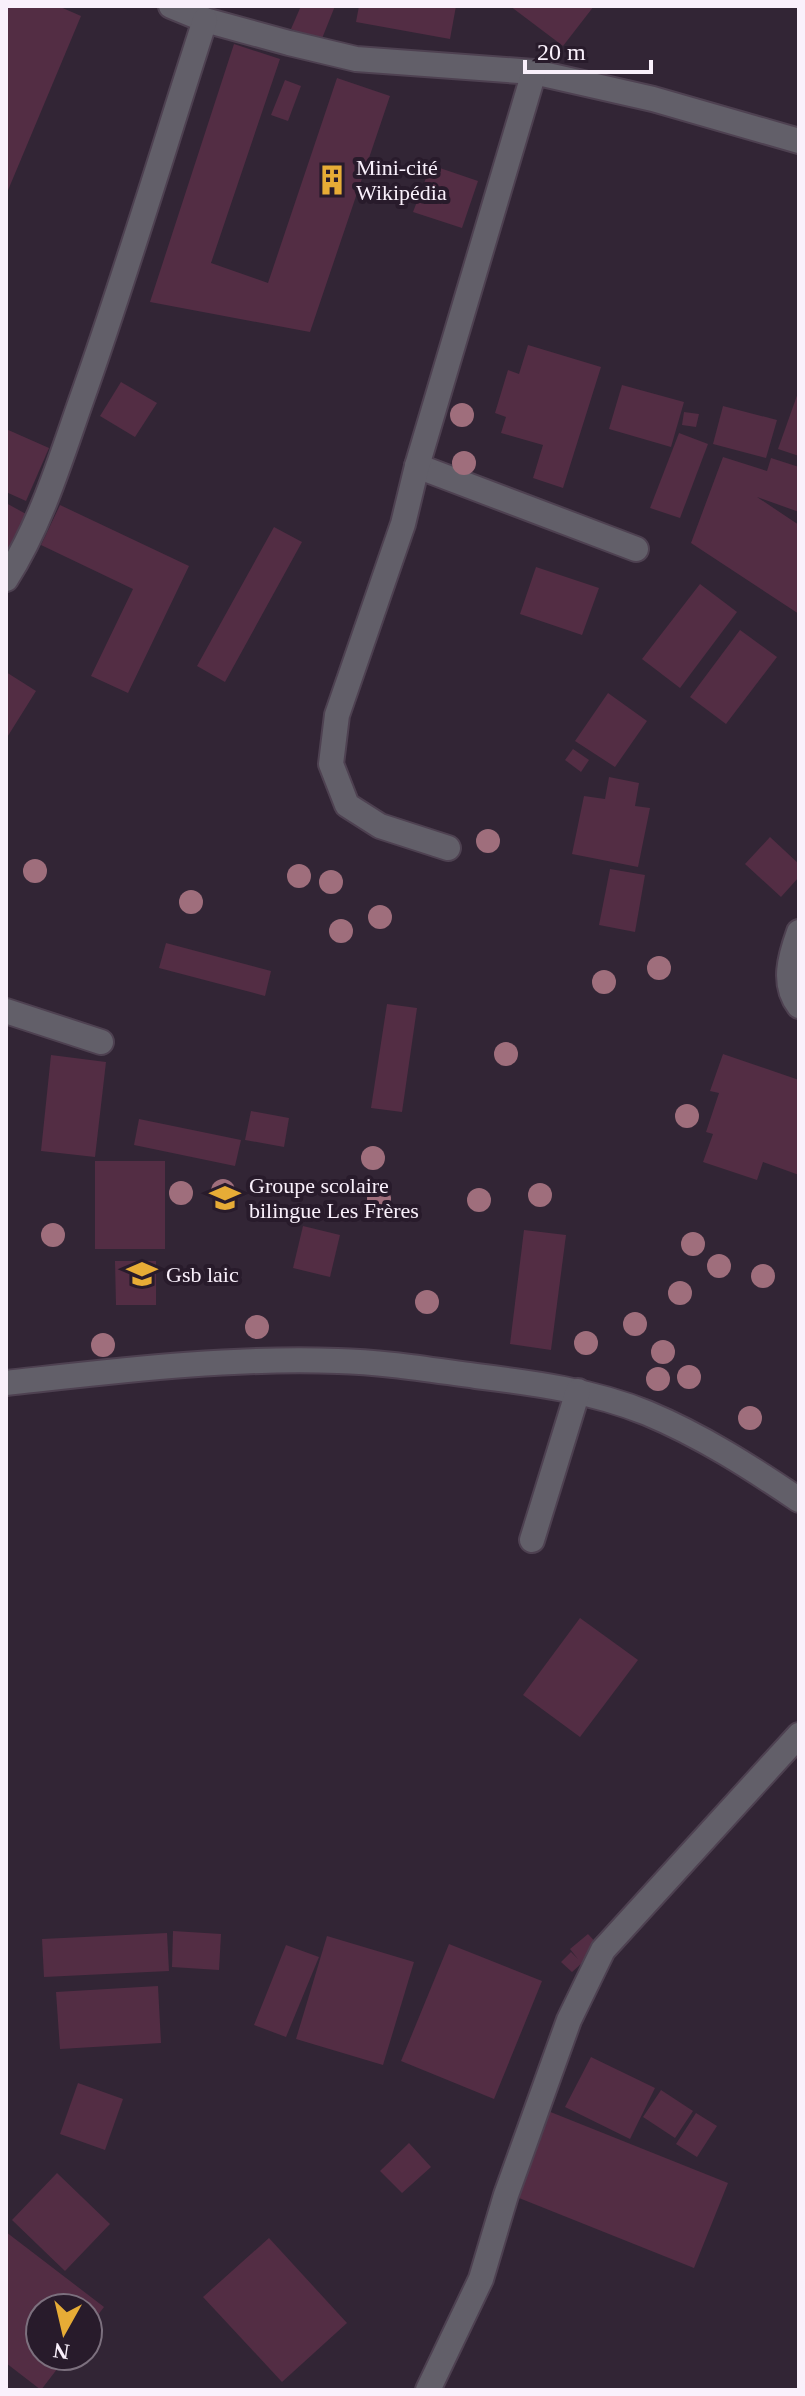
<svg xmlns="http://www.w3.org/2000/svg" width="805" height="2396" viewBox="0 0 805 2396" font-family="Georgia,serif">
<rect width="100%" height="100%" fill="#322535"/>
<g fill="#532d44">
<polygon points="6,6 58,6 81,16 6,195"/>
<polygon points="301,6 335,6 321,41 291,29"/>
<polygon points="359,6 456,6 450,39 356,22"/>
<polygon points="510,6 594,6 563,46"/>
<polygon points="234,44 280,59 211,263 268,283 337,78 390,96 310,332 150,302"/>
<polygon points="285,80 301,86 288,121 271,115"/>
<polygon points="431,165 478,181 462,228 413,212"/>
<polygon points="528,345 601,367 563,488 533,478 543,445 501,433 506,417 495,413 508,370 519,374"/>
<polygon points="121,382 157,403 135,437 100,416"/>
<polygon points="622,385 684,402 671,447 609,429"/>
<polygon points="799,390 799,456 778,449"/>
<polygon points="723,406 777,420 766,458 713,444"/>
<polygon points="684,412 699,414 696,427 682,425"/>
<polygon points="6,429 49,448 26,501 6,492"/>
<polygon points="679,433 708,444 680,518 650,508"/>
<polygon points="723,457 767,471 771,458 799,467 799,512 757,497 799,525 799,614 691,543"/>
<polygon points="6,503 26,514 6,553"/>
<polygon points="60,505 189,566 128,693 91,676 133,589 41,545"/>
<polygon points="274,527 302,542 225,682 197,666"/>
<polygon points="536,567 599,588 582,635 520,614"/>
<polygon points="700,584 737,612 680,688 642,659"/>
<polygon points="740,630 777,657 726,724 690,697"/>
<polygon points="6,672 36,691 6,739"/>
<polygon points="608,693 647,721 615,767 575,741"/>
<polygon points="573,749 589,760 581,772 565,760"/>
<polygon points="609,777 639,783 635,806 650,808 638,867 572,854 584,796 605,799"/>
<polygon points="770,837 799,864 799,877 781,897 745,864"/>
<polygon points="610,869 645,875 635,932 599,925"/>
<polygon points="166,943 271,971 265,996 159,968"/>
<polygon points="387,1004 417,1008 402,1112 371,1108"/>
<polygon points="723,1054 799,1080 799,1175 763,1162 757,1180 703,1162 713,1134 706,1132 719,1093 710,1091"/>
<polygon points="51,1055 106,1062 95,1157 41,1151"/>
<polygon points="251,1111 289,1118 284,1147 245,1140"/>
<polygon points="139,1119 241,1140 235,1166 134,1145"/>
<rect x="95" y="1161" width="70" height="88"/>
<polygon points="303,1226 340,1235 330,1277 293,1268"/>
<polygon points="524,1230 566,1235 551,1350 510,1344"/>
<polygon points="115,1261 156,1261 156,1305 116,1305"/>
<polygon points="580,1618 638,1660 580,1737 523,1695"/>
<polygon points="173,1931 221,1934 219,1970 172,1967"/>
<polygon points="167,1933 169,1971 44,1977 42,1939"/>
<polygon points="588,1934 600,1947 572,1972 561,1962 571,1952 578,1959 570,1949"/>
<polygon points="327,1936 414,1962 383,2065 296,2039"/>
<polygon points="449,1944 542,1981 494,2099 401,2061"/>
<polygon points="286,1945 319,1957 286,2037 254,2025"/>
<polygon points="158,1986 161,2043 60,2049 56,1992"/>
<polygon points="591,2057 655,2088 630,2139 565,2107"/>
<polygon points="78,2083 123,2099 105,2150 60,2134"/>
<polygon points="661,2090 693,2111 675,2138 643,2117"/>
<polygon points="548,2111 728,2183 694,2268 514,2196"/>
<polygon points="696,2113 717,2126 697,2157 676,2144"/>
<polygon points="409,2143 431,2167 402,2193 380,2171"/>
<polygon points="57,2173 110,2224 65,2271 12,2220"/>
<polygon points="6,2232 104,2307 88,2328 88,2308 40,2308 40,2356 67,2356 41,2390 6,2363"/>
<polygon points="269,2238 347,2323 282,2382 203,2297"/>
</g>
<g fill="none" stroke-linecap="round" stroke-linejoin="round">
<g stroke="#4e4151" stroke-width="28">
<g id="minor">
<polyline points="171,6 205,20 289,43 356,59 534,72 653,99 799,141"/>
<polyline points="417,466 636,549"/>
<path d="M 6,579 C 41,524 60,461 81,401 C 126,275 164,147 205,20"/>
<polyline points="448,848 380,826 347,805 331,764 337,715 403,524 417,466 534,72"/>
<path d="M 799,932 C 790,957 782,984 799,1006"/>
<polyline points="6,1011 101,1042"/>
<path d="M 6,1383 C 116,1371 227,1357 338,1361 C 384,1362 431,1370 476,1376 C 534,1383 593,1391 647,1413 C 702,1436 750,1467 799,1500"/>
<polyline points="532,1540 578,1391"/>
<polyline points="428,2390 481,2279 506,2195 569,2020 603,1950 799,1735"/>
</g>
</g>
<use href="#minor" stroke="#625f69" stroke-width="24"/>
</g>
<g fill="#9f6e7c">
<circle cx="462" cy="415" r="12"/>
<circle cx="464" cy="463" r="12"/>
<circle cx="488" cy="841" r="12"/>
<circle cx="35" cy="871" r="12"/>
<circle cx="299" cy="876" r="12"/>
<circle cx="331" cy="882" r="12"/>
<circle cx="191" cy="902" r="12"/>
<circle cx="380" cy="917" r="12"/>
<circle cx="341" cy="931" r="12"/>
<circle cx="659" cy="968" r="12"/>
<circle cx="604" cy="982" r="12"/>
<circle cx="506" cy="1054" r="12"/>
<circle cx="687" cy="1116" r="12"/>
<circle cx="373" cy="1158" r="12"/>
<circle cx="223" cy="1191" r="12"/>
<circle cx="181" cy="1193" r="12"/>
<circle cx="540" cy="1195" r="12"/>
<circle cx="379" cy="1199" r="12"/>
<circle cx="479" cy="1200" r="12"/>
<circle cx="53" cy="1235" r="12"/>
<circle cx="693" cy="1244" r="12"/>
<circle cx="719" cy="1266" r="12"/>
<circle cx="763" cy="1276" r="12"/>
<circle cx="680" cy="1293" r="12"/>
<circle cx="427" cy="1302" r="12"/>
<circle cx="635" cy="1324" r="12"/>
<circle cx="257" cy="1327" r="12"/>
<circle cx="586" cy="1343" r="12"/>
<circle cx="103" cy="1345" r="12"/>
<circle cx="663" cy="1352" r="12"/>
<circle cx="689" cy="1377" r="12"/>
<circle cx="658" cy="1379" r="12"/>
<circle cx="750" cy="1418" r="12"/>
</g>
<defs>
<g id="building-bare" transform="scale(2.4)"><path d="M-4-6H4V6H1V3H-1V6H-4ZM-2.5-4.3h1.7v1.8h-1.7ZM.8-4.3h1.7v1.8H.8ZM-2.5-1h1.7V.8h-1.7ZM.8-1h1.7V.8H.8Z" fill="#e7ac36" stroke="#281b2b" stroke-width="2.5" paint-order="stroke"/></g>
<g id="school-bare" transform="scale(2.4)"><path d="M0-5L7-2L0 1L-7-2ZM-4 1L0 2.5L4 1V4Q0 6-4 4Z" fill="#e7ac36" stroke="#281b2b" stroke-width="2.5" paint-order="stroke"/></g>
</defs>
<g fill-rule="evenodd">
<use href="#building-bare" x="332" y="180"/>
<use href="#school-bare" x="225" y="1198"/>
<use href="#school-bare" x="142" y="1274"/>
</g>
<g text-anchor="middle" stroke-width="8" stroke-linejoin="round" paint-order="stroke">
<g font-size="22" fill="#f9f0fb" stroke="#281b2b" text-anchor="start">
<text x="356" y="175">Mini-cité<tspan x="356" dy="25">Wikipédia</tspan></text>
<text x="249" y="1193">Groupe scolaire<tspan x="249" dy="25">bilingue Les Frères</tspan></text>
<text x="166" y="1282">Gsb laic</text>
</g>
</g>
<rect width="805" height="2396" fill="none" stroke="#f9f0fb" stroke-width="16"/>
<g transform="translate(64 2332) rotate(188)"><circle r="38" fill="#281b2b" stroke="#7c707e" stroke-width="2"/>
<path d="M0-6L14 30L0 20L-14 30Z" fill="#e7ac36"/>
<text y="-12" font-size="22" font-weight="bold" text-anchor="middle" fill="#f9f0fb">N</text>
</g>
<path d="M525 60v12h126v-12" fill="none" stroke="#f9f0fb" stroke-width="4"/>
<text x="537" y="60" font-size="24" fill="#f9f0fb" stroke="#281b2b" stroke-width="6" paint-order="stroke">20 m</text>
</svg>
